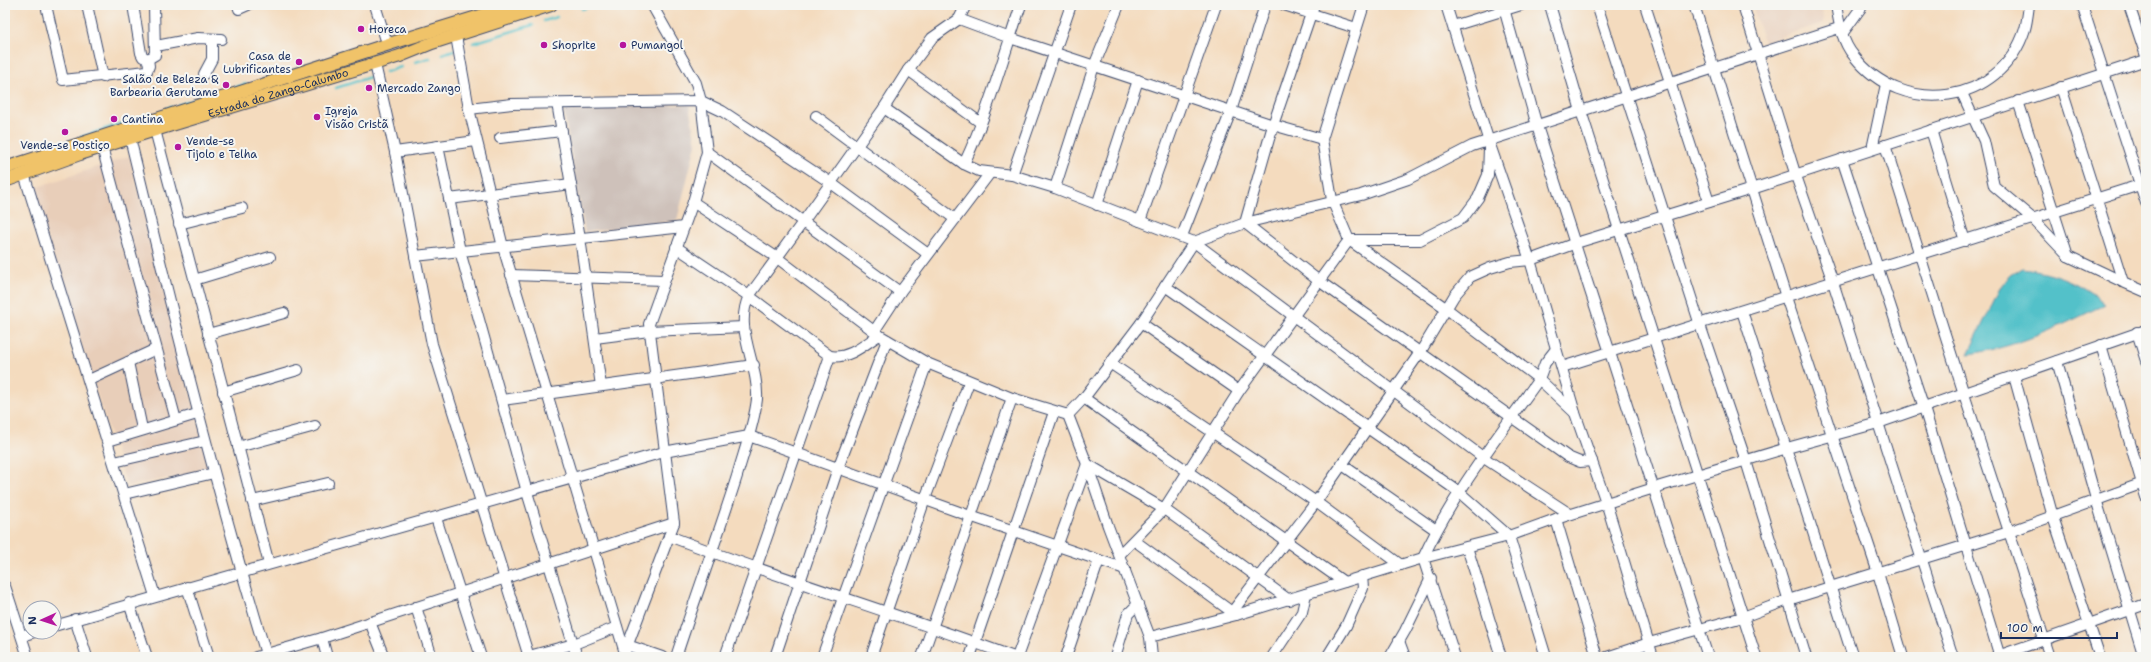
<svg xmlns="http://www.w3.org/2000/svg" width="2151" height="662" viewBox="0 0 2151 662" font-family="'Shantell Sans',sans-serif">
<rect width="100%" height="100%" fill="#f6f6f2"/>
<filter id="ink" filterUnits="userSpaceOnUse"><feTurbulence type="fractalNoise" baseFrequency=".025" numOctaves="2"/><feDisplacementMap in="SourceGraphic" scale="8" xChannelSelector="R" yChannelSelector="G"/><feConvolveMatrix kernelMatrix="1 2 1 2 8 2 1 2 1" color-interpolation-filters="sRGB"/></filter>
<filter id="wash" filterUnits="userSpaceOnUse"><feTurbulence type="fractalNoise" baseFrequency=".012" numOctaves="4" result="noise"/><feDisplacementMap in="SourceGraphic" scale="16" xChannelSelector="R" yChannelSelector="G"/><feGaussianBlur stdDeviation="0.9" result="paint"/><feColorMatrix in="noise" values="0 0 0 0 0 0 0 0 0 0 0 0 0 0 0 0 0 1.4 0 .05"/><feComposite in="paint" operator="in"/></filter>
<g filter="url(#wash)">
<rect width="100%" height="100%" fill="#f4dbbe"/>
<g fill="#e8ceb9">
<polygon points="1752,5 1822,5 1823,23 1764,42"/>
<polygon points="129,156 210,470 127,486 32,189"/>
</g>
<polygon fill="#cec1ba" points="689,105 696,144 677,220 585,232 563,106"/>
<path fill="#53c1c9" stroke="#377894" d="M 2023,268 C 2056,273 2080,282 2105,304 C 2062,326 2016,348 1968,354 L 2001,286 L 2010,275 Z"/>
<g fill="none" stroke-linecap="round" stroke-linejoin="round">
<g stroke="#53c1c9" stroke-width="2.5">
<polyline points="582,9 595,5"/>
<polyline points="544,21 557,17"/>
<polyline points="473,43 533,25"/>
<polyline points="442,54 454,50"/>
<polyline points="415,62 430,58"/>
<polyline points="386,72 401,67"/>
<polyline points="336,88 370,77"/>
<polyline points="178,105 246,84"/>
<polyline points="167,108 171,107"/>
<polyline points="81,137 150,114"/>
</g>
</g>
</g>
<g filter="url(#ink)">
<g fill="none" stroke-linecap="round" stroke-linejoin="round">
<g stroke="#3c496c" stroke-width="12">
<g id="minor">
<polyline points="46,5 63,80 147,71 149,66 148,59"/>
<polyline points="87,5 103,77"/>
<polyline points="133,5 141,53 143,57 148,59"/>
<polyline points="238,5 239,9 248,5"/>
<polyline points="375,5 385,37 389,44"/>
<polyline points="1284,5 1356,28"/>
<polyline points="1314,5 1273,125 1245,223 1319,281 1568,457 1580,462 1592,461"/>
<polyline points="1364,5 1322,139 1332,200 1349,240 1447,309 1539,379 1575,413"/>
<polyline points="1446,5 1489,142 1530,260 1575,413 1606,502 1653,657"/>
<polyline points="1503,5 1537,126 1708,657"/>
<polyline points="1550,5 1581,111 1756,657"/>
<polyline points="1597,5 1700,325 1746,461 1806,657"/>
<polyline points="1645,5 1709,202"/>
<polyline points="1694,5 1786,297 1878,573 1903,657"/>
<polyline points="1743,5 1795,173 1833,282 1953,657"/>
<path d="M 1836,5 C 1839,23 1842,42 1854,56 C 1902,118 2001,106 2025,29 C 2027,22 2028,13 2029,5"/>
<polyline points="2082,5 2146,203"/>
<polyline points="2129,5 2146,56"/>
<polyline points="959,19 1010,38 1273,125 1322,139"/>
<polyline points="1453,26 1521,5"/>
<polyline points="1842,34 1863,5"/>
<polyline points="456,36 469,109 503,247 625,653"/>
<polyline points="156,46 198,38 221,39"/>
<polyline points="148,59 155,55 154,5"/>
<polyline points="375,64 395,152 432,344 529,657"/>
<polyline points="908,70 981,123"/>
<polyline points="204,74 212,59 212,40"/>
<polyline points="2061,87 2123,282 2146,292"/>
<polyline points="1962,93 1984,141 1994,186 2033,219 2068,256 2123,282"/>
<polyline points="2018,101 2068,256"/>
<polyline points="557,103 580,238 601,386"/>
<polyline points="884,108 964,164 979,171 1012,175 1055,188 1194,242 1484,458 1570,514"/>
<polyline points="469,109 512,104 701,101 722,111 831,183 928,254"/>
<polyline points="816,116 955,219"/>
<polyline points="155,130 269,564"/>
<polyline points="1931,130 1965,241"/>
<path d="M 130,138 C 172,311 214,483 266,654"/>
<polyline points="500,138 562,131"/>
<polyline points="1885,145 1964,394 2050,657"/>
<polyline points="438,146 460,251 527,492 577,657"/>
<polyline points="102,147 176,420"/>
<polyline points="1872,149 1886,84"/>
<polyline points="395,152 476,141"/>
<polyline points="707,152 900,292"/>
<polyline points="1842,159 1924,408 2000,657"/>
<path d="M 964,164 C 988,113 1003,58 1021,5"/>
<polyline points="24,174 155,596"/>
<polyline points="1012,175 1071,5"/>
<polyline points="1055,188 1094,66 1119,5"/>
<polyline points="449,199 571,184"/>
<polyline points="693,202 776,257 879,335 927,363 1012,398 1068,415"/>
<polyline points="1097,205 1138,80"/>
<polyline points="1140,221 1216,5"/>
<polyline points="179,224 242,208"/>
<polyline points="1182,236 1231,111 1265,5"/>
<path d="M 676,247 L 749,296 L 830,356 C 849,359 864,345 879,335"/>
<polyline points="415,256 684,227"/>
<polyline points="511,275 664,280"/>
<polyline points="194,280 270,257"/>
<polyline points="1165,286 1459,492 1509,536 1546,657"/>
<polyline points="1742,311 1853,657"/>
<polyline points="1141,323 1239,391"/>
<polyline points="875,330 900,292 990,173"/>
<polyline points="2137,332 2146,361"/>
<polyline points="208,334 284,313"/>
<polyline points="595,338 649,331 744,327"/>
<polyline points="2101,345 2146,497"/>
<polyline points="2057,361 2096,499 2144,657"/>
<polyline points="128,362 142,429"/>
<polyline points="1110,363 1316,502 1401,565"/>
<polyline points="1562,367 2146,183"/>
<polyline points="2014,376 2053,517 2100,657"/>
<polyline points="89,380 156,349"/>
<polyline points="223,392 298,370"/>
<polyline points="1084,398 1344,582"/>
<polyline points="502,400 754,365"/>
<polyline points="1068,415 1084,398 1141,323 1194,242 1245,223 1361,195 1408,179 1472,146 1839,28"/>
<polyline points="1068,415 1087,464 1108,526 1150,637 1152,657"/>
<polyline points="108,441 197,414"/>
<polyline points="238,447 315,426"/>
<polyline points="114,462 205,441"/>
<polyline points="1341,464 1436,530"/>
<polyline points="124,494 214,473"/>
<polyline points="252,501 328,483"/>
<polyline points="436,518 481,657"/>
<polyline points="1556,519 1597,657"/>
<path d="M 669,536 C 783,580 900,614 1014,657"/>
<polyline points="1135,541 1236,615"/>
<polyline points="1467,547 1501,657"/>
<polyline points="1120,554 1164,509 1239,391 1349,240 1420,240 1463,218 1478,198 1488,175 1489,148"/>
<polyline points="5,586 28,657"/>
<polyline points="187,587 209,657"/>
<polyline points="129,603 147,657"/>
<polyline points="416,607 432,657"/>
<polyline points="1232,612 1316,502 1421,351 1454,296 1470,277 1490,268 1510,262 1530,260 1576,243 1752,189 2146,60"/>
<polyline points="75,619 87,657"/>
<polyline points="370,622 384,657"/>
<polyline points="54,626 664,452 749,436 970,516 1125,569"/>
<polyline points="22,636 34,632"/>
<polyline points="1150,637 1236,615 1423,558 1509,536 1556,519 1654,488 1787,448 1878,423 2146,330"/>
<polyline points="322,638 327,657"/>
<polyline points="1399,641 1405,657"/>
<polyline points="627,645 662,657"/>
<polyline points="625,652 674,523 649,324 693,202 707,152 701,101 696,83 652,5"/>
<polyline points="256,657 322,638 674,523"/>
<polyline points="525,657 574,644 617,627"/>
<path d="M 676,657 C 696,596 718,536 737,476 C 744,451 754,425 757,399 C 759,364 733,329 749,296 L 803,222 L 884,108 L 908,70 L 932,38 L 959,19 L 966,5"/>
<polyline points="725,657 830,356"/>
<polyline points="775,657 838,468 887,340"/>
<polyline points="822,657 927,363"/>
<polyline points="871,657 925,499 969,382"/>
<polyline points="922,657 1012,398"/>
<polyline points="970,657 1054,412"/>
<polyline points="1017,657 1087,464 1164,509 1289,600"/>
<polyline points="1066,657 1099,560"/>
<polyline points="1115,657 1128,614 1138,604"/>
<polyline points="1272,657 1302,612 1306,594"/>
<polyline points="1327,657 1346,626 1363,588 1362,576"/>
<polyline points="1390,657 1405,631 1431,578"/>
<path d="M 1455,657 L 1423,558 C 1453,493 1498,437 1539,379 L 1545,363 L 1556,349"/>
<polyline points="1607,657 1649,643 1743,617 1788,600 2009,532 2146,482"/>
<polyline points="1995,657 2146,604"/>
</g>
</g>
<g stroke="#3c496c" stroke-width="14">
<g id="major">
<polyline points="5,168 389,44 516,5"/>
<path id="s1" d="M 5,181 L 80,154 L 155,130 L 400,56 L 432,43 L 551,5"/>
</g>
</g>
<use href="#minor" stroke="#fff" stroke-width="10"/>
<use href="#major" stroke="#f0c369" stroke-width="12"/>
</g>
</g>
<g fill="#b5179e" stroke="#f6f6f2" stroke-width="1.5">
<circle cx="361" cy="29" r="4"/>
<circle cx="544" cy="45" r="4"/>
<circle cx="623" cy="45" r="4"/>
<circle cx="299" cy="62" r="4"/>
<circle cx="226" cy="85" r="4"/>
<circle cx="369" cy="88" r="4"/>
<circle cx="317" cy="117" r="4"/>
<circle cx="114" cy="119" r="4"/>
<circle cx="65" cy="132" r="4"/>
<circle cx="178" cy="147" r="4"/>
</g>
<g text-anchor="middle" stroke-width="4" stroke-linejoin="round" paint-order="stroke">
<g font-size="11" fill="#1b2f5e" stroke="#f6f6f2" text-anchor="start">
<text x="369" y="33">Horeca</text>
<text x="552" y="49">Shoprite</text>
<text x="631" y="49">Pumangol</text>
<text x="291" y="60" text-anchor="end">Casa de<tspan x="291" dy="13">Lubrificantes</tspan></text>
<text x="218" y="83" text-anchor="end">Salão de Beleza &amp;<tspan x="218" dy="13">Barbearia Gerutame</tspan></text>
<text x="377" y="92">Mercado Zango</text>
<text x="325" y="115">Igreja<tspan x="325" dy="13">Visão Cristã</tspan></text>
<text x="122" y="123">Cantina</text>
<text x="186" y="145">Vende-se<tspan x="186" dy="13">Tijolo e Telha</tspan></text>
<text x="65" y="149" text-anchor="middle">Vende-se Postiço</text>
</g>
<g font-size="11" fill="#1b2f5e" stroke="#f6f6f2">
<text dy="4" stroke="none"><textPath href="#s1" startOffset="287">Estrada do Zango-Calumbo</textPath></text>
</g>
</g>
<rect width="2151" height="662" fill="none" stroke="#f6f6f2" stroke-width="20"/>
<g transform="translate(42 620) rotate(267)"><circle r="19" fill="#f6f6f2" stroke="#9ea6b7"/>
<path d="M0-3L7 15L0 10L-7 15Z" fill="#b5179e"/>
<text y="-6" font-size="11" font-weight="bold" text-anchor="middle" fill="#1b2f5e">N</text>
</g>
<path d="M2001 632v6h116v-6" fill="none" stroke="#1b2f5e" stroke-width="2"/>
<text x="2007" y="632" font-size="12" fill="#1b2f5e" stroke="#f6f6f2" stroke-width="3" paint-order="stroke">100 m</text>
</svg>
